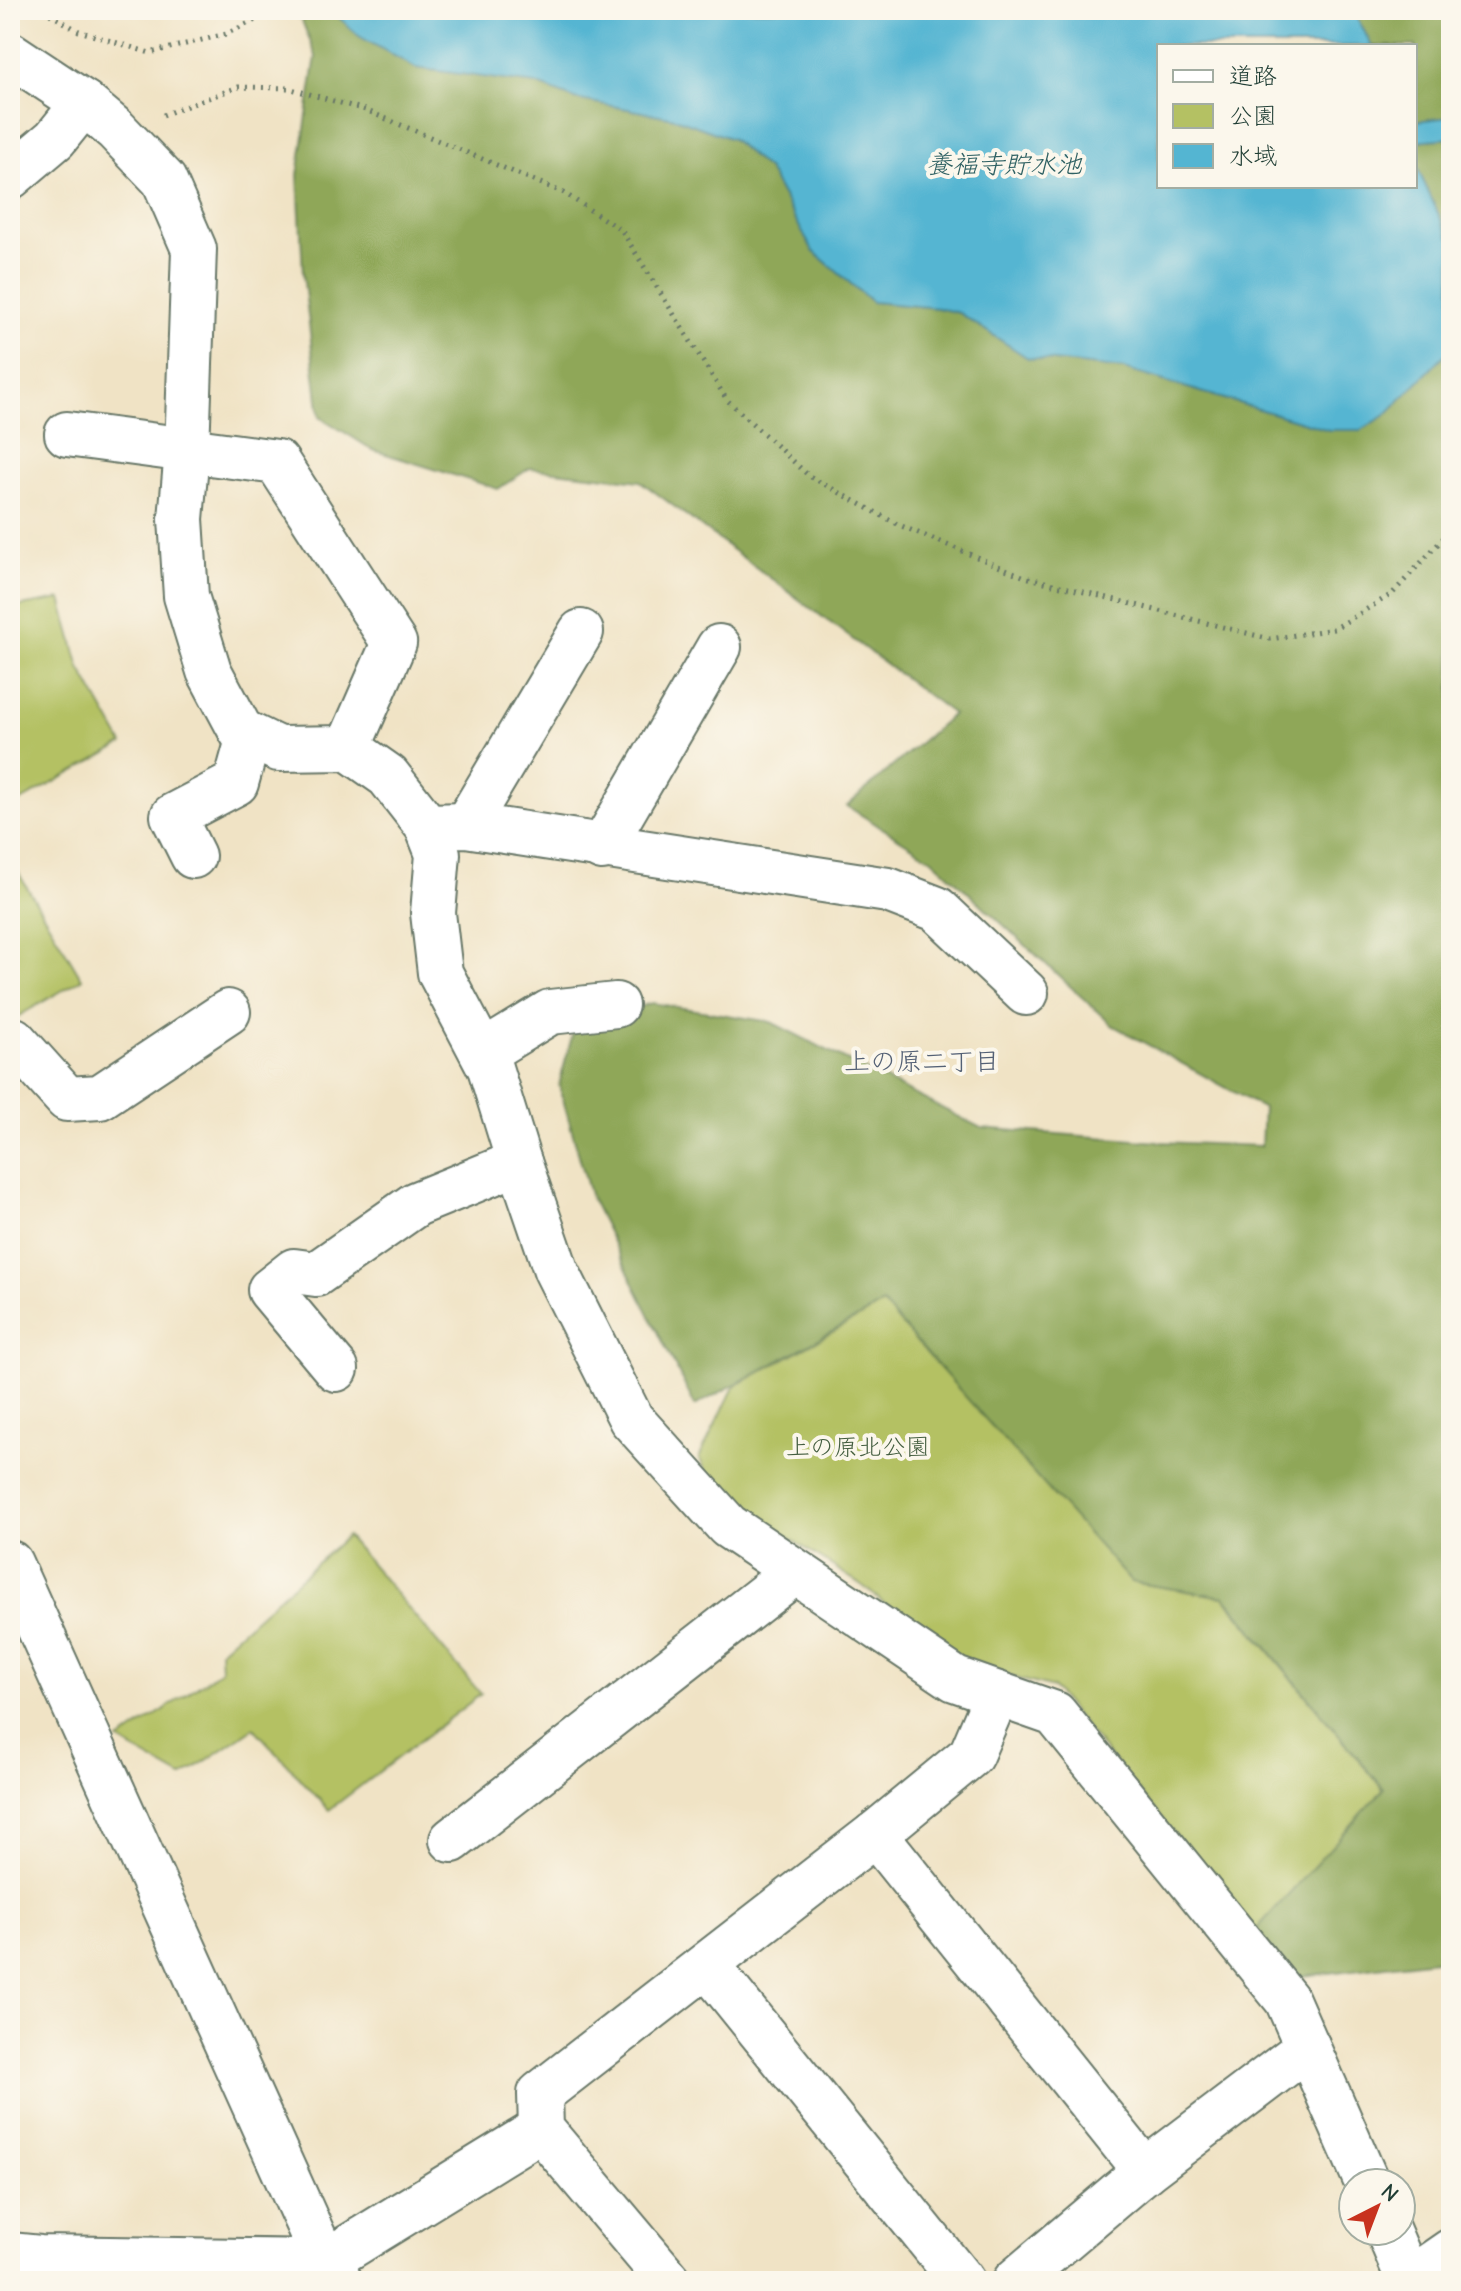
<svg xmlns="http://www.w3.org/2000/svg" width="1461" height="2291" viewBox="0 0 1461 2291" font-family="'Comic Neue','Klee One',sans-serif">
<rect width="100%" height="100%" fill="#fbf7ec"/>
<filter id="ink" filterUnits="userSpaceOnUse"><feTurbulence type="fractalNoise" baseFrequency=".0125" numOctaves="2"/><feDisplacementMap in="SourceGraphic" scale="16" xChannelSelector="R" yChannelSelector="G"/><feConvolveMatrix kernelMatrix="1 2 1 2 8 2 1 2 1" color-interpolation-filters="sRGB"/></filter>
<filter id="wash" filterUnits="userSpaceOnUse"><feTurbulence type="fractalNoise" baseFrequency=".006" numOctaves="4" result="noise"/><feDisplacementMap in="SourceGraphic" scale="32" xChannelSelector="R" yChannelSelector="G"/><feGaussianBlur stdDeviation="1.8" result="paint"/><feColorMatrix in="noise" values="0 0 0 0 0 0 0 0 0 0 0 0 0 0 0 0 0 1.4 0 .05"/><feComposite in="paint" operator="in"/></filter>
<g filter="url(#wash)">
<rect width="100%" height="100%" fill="#f0e3c5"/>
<g fill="#b4c163" stroke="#6a7f4c" stroke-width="2">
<polygon points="61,599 80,668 123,744 10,807 10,608"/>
<polygon points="10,859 82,979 10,1021"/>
<polygon points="883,1304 1131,1582 1224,1597 1384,1790 1255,1931 1053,1688 956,1662 863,1586 716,1490 699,1458 734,1387"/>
<polygon points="347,1536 481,1694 329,1810 254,1728 182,1777 119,1741 221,1670 220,1650"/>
</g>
<g fill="#8fa759" stroke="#577246" stroke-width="2">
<polygon points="289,10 331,10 359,36 416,68 536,84 575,99 675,118 732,139 768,170 813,251 872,302 938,308 959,313 1028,358 1124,369 1329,430 1361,430 1386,415 1451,348 1451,1958 1295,1977 1255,1931 1384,1789 1225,1597 1131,1582 883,1304 695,1406 591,1198 559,1085 575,1025 652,1003 771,1022 981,1128 1159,1142 1261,1146 1263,1108 1112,1025 932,859 847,806 953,714 640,481 530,468 498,489 373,450 320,417 303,274 298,175 316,56 302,21"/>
<polygon points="1353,10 1451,10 1451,117 1415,121 1415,46 1372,46"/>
<polygon points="1451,138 1451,241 1415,163 1415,141"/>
</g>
<g fill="#54b5d2" stroke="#3a7983" stroke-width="2">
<polygon points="331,10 1353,10 1372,46 1159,46 1159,186 1415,186 1415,163 1451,241 1451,348 1386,415 1361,430 1329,430 1124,369 1028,358 959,313 938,308 872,302 813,251 768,170 732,139 675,118 575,99 536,84 416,68 359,36"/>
<polygon points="1451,117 1451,138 1415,141 1415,121"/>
</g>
</g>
<g filter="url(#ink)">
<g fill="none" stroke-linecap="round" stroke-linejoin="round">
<g stroke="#687767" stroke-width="48">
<g id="minor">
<polyline points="10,54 84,103 116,130 164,180 194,249 187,451 181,519 186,596 209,671 241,731 278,749 348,748 388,776 427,826 438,854 433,913 440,973 490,1068 519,1162 556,1270 631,1419 728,1526 955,1679 1055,1714 1287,2000 1367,2183"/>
<polyline points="10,177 55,139 84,103"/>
<polyline points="67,434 277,462 394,643 348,748"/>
<polyline points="466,825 581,632"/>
<polyline points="427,826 466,825 888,890 937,909 1026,993"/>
<polyline points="602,848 719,647"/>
<polyline points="193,856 173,816 236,783 249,736"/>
<polyline points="10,1040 14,1040 67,1099 100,1097 228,1012"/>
<polyline points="483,1053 550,1012 616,1005"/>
<polyline points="336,1369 270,1290 294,1271 316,1274 416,1204 519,1162"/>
<polyline points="10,1563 325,2262 340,2281"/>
<polyline points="875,1834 1145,2171"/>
<polyline points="452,1840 795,1572"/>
<polyline points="707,1965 962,2281"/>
<polyline points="1388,2231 1409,2281"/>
<polyline points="10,2255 40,2258 325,2262 541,2129"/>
<polyline points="1409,2280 1451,2251"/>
<polyline points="669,2281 541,2129 540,2094 875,1834 971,1755 997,1694"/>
<polyline points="1015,2281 1145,2171 1308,2047"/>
</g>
</g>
<g stroke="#687767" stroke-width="5" stroke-dasharray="2 6" stroke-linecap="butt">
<polyline points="43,10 79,31 150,53 226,34 268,14"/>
<polyline points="163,115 238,87 288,88 365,110 564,193 622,231 727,400 809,476 899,525 1025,577 1270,639 1334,629 1392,594 1451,530"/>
</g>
<use href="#minor" stroke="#fff" stroke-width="44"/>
</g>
</g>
<g text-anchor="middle" stroke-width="8" stroke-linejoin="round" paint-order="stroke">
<g font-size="24" fill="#445e40" stroke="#fbf7ec">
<text x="858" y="1455">上の原北公園</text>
</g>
<g font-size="26" font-style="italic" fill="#2f6163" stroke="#fbf7ec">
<text x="1004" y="173">養福寺貯水池</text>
</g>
<g font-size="26" fill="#546175" stroke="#fbf7ec">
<text x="922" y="1070">上の原二丁目</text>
</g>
</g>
<rect width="1461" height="2291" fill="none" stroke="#fbf7ec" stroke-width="40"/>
<rect x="1157" y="44" width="260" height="144" fill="#fbf7ec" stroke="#a3ada2" stroke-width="2"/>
<rect x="1173" y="70" width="40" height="12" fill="#ffffff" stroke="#a3ada2" stroke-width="2"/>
<text x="1229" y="84" font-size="24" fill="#1f3d34">道路</text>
<rect x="1173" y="104" width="40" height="24" fill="#b4c163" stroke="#a3ada2" stroke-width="2"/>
<text x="1229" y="124" font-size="24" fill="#1f3d34">公園</text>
<rect x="1173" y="144" width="40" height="24" fill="#54b5d2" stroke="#a3ada2" stroke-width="2"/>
<text x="1229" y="164" font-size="24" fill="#1f3d34">水域</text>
<g transform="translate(1377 2207) rotate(42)"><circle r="38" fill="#fbf7ec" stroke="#a3ada2" stroke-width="2"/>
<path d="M0-6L14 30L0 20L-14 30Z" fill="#c8321e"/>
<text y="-12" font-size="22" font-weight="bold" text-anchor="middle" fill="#1f3d34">N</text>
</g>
</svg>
